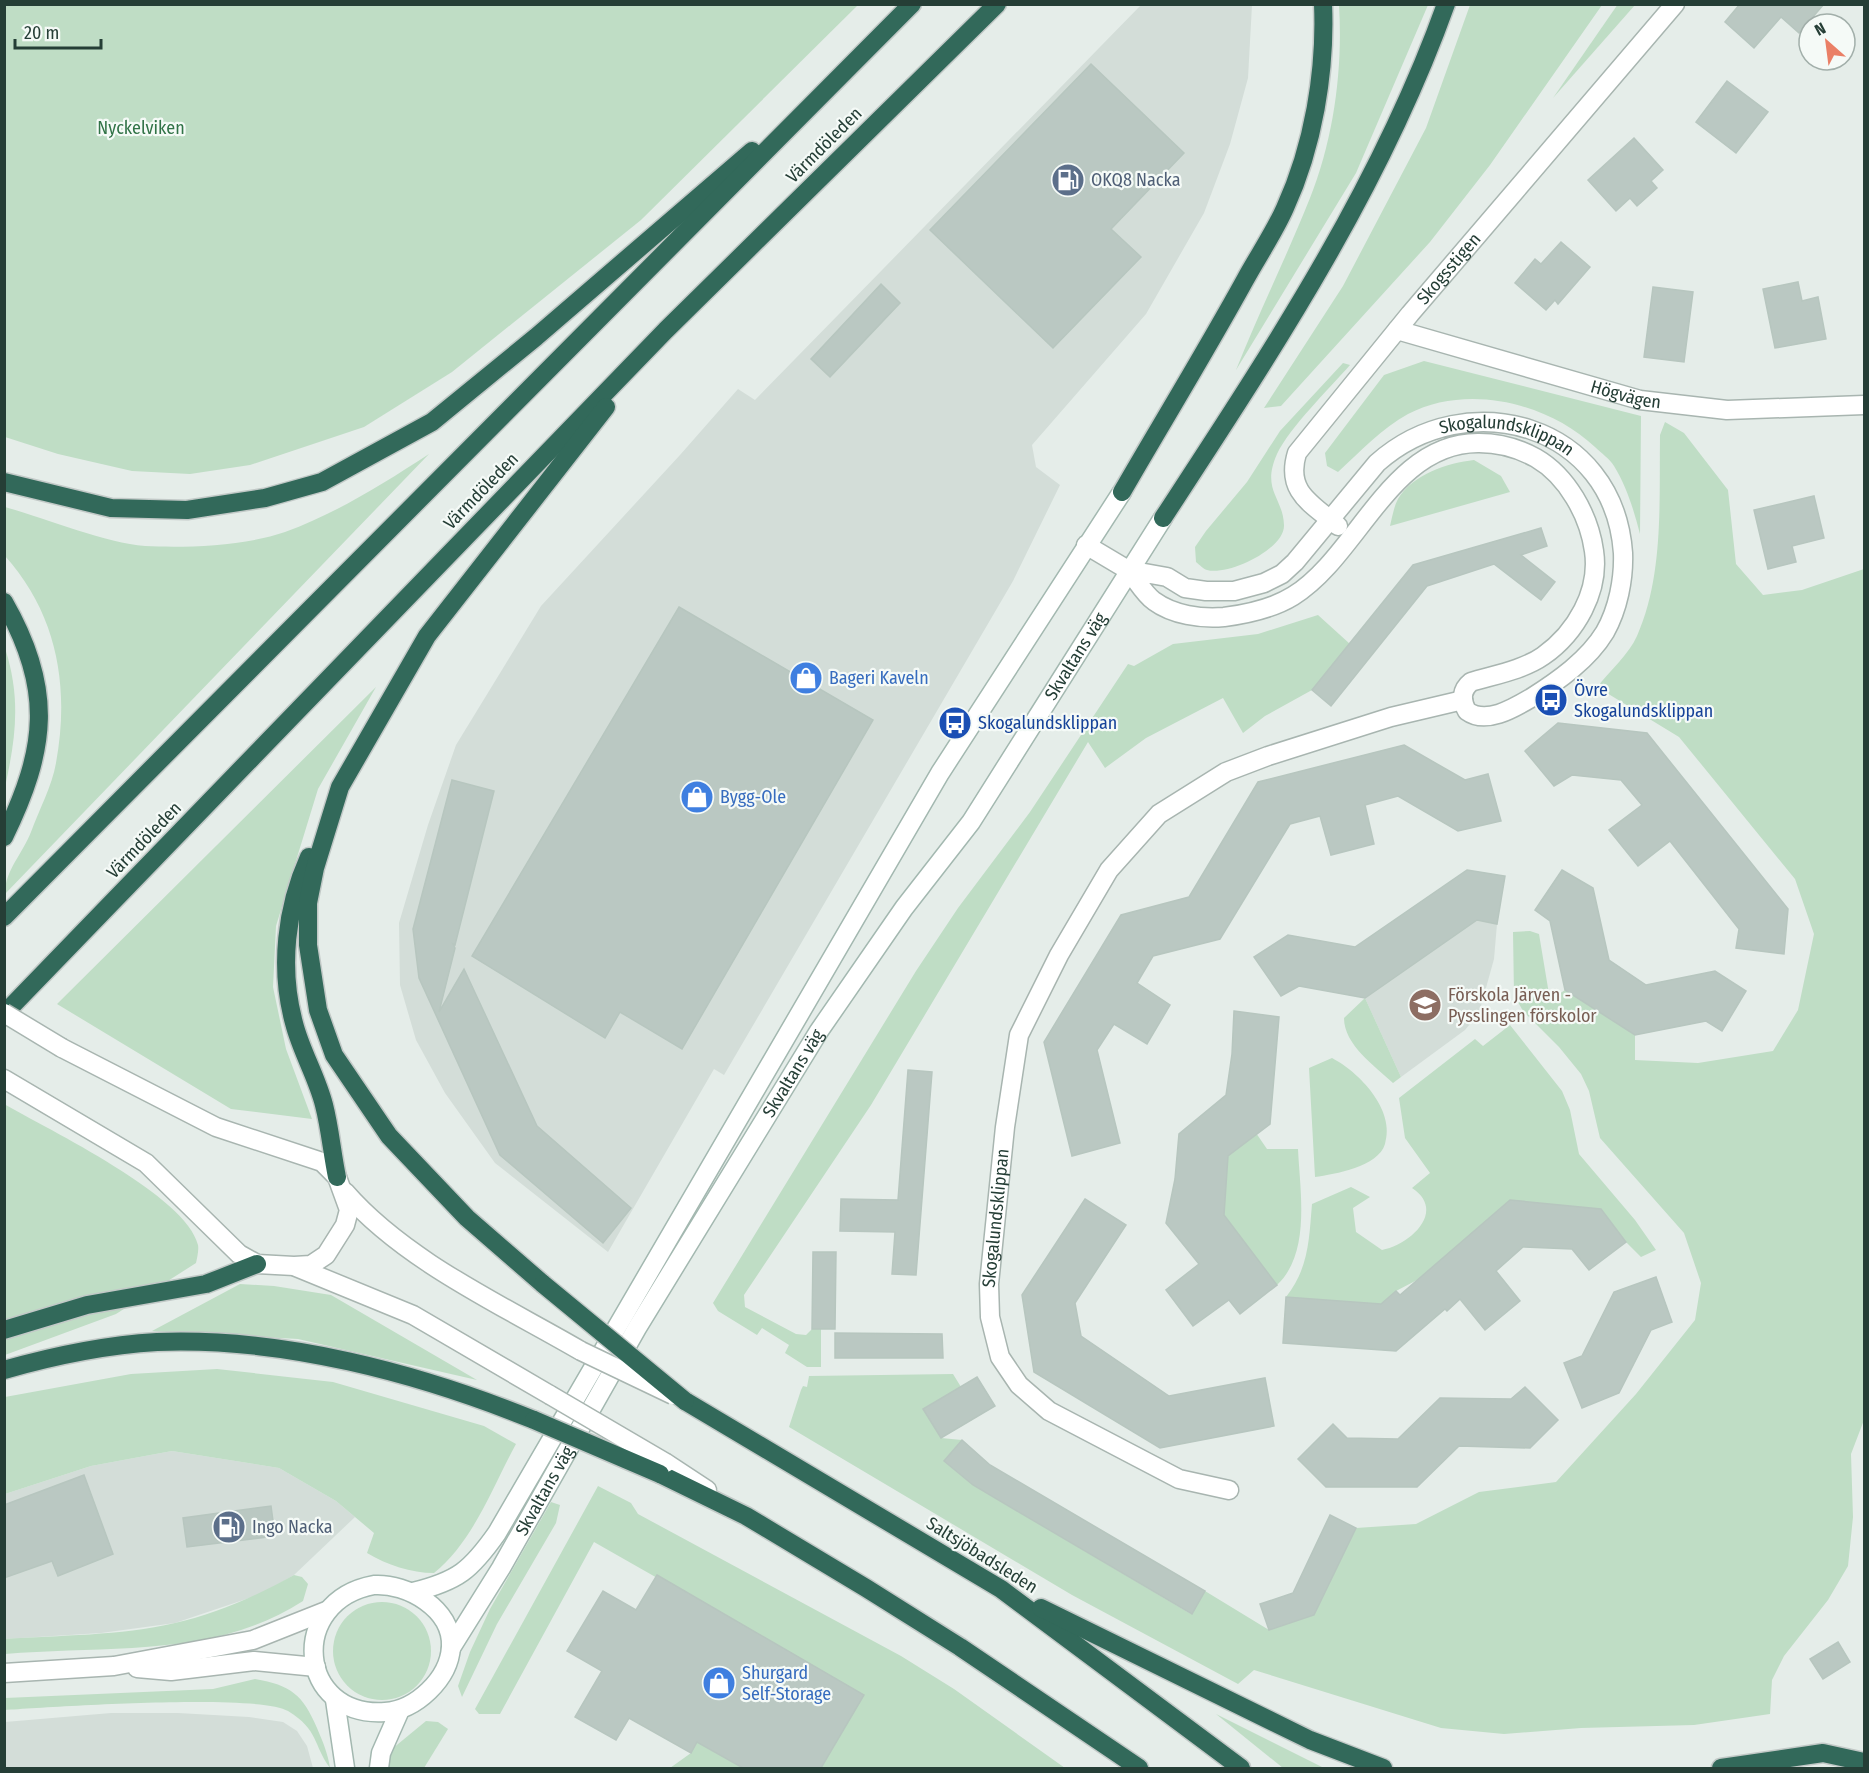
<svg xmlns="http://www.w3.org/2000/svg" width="1869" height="1773" viewBox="0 0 1869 1773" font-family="'Fira Sans Condensed',sans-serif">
<rect width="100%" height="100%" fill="#e5ede9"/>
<g fill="#d3ddd8">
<polygon points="1141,5 1252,5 1248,78 1230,144 1204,213 1146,314 1032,445 1036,467 1060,485 1013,581 724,1075 714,1069 608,1252 495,1163 445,1093 416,1040 400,985 399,923 428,825 456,745 541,606 680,455 738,389 755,400"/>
<polygon points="1477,920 1497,924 1494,959 1479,1013 1465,1030 1401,1077 1365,998"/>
<polygon points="172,1451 279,1468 336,1501 355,1517 294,1575 261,1594 175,1623 101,1633 5,1639 5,1494 91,1466"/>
<polygon points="111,1713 178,1713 249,1717 283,1722 297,1731 307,1746 313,1768 5,1768 5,1722"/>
</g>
<g fill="#bfddc5">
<polygon points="1618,4 1635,5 1553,98"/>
<polygon points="4,5 5,4 858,5 641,220 452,372 364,427 250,465 190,474 132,471 58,454 5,437"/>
<path d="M 1339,5 L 1428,5 L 1356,173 L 1236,370 C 1259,312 1287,256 1310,198 C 1334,138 1343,68 1339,5 Z"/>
<polygon points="1470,5 1602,5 1490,165 1430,242 1281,406 1264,408 1343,286 1426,128"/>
<path d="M 1424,361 L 1641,416 L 1640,534 C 1634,511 1627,487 1614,466 C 1610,459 1601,453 1595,447 C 1548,403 1468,383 1408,414 C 1382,428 1360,452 1338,472 L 1327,466 L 1325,453 L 1384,375 Z"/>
<path d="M 1343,363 L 1350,365 C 1329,389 1290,427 1277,454 C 1261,490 1283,497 1284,525 C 1285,549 1228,576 1207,570 C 1203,569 1200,565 1196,562 L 1195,547 L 1206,531 L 1247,482 L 1280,431 Z"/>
<path d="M 1665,422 L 1684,433 L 1728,490 L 1736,564 L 1763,595 L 1802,590 L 1864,569 L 1864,1420 L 1851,1454 L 1853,1517 L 1848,1566 L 1828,1600 L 1784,1656 L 1772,1680 L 1770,1714 L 1694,1725 L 1581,1728 L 1504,1734 L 1441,1728 L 1254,1670 L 1238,1684 L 1072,1595 L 789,1427 L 801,1390 L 803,1386 L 807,1387 L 809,1376 L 953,1374 L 961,1387 L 923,1409 L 941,1438 L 962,1440 L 944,1461 L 973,1485 L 1191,1614 L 1205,1591 L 1269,1630 L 1314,1615 L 1356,1528 L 1416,1524 L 1479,1492 L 1556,1482 L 1636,1394 L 1695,1320 L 1701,1283 L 1684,1233 L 1600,1138 L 1589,1091 L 1581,1074 L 1559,1047 L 1523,1011 L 1514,995 L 1513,932 L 1530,931 L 1539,934 L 1550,1000 L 1565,990 L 1635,1035 L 1635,1060 L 1698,1063 L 1773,1051 L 1798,1010 L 1814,934 L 1795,879 L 1679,737 L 1597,687 C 1610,671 1629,654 1637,636 C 1664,575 1659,501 1660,435 Z"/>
<path d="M 429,454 L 5,894 C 4,872 23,853 31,832 C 39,810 52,786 56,763 C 70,686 57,614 5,556 L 5,507 C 44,518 106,543 145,546 C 187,548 245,546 285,532 C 337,513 383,484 429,454 Z"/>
<path d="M 1474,460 L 1501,476 L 1510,492 L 1390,526 C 1392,518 1394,506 1398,499 C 1413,474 1448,463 1474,460 Z"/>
<polygon points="1318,615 1350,644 1312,690 1265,716 1243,733 1223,698 1146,738 1105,768 1088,742 871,1105 744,1295 745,1307 796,1334 806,1335 812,1329 821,1329 821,1367 807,1367 785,1353 789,1345 762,1328 757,1335 718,1311 713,1303 916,971 958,908 1030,812 1128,664 1134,666 1173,644 1258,634"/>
<path d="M 5,648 C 21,698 16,737 5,787 Z"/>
<polygon points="376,687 318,789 276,926 273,987 286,1049 312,1119 231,1109 57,1004"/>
<path d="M 1365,998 L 1401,1077 L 1393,1083 C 1375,1066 1344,1045 1344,1018 Z"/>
<path d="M 1510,1025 L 1562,1091 L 1570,1110 L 1579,1154 L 1635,1220 L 1656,1250 L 1641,1257 L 1626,1242 L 1601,1209 L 1510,1200 L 1419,1279 L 1396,1291 L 1381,1304 L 1286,1297 C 1309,1268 1309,1239 1312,1204 L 1351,1187 L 1370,1197 L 1353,1208 L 1356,1232 L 1382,1250 C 1410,1245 1447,1211 1412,1188 L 1430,1173 L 1405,1138 L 1399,1098 L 1475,1039 L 1483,1046 Z"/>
<path d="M 1332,1058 C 1359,1072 1396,1110 1385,1144 C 1378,1167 1335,1174 1315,1177 L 1309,1068 Z"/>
<path d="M 4,1104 C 49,1130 187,1196 198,1245 C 199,1250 197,1258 196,1263 L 116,1314 L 5,1355 Z"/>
<path d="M 1256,1133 L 1267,1149 L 1298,1149 C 1300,1192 1311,1253 1277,1285 L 1224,1215 L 1228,1156 Z"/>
<polygon points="240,1284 274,1286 331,1295 477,1380 298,1339 152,1331"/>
<path d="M 217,1369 L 333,1382 L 484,1426 L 516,1444 C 493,1486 473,1542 434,1573 C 411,1573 387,1565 367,1553 L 374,1533 L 336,1501 L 279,1468 L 172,1451 L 91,1466 L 5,1494 L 5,1397 L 131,1374 Z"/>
<polygon points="598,1486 631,1503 638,1514 901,1656 954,1689 1065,1768 821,1768 863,1695 594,1542 500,1714 479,1714 475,1709"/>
<polygon points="551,1502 560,1505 556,1523 497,1624 462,1697 458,1686 470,1652 490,1609"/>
<path d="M 294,1575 L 302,1577 L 308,1584 L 303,1601 C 213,1659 106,1645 5,1654 L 5,1639 C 60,1635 120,1636 175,1623 C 216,1614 258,1595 294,1575 Z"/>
<circle cx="382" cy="1651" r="49"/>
<path d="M 255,1679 C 291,1685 303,1695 317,1728 C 323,1742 328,1754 330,1768 C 313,1745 319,1730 288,1711 C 259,1693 50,1707 5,1710 L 5,1698 L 213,1689 Z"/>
<polygon points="1216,1714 1324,1768 1283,1768"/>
<polygon points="426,1721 438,1722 448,1729 424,1768 388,1768 392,1749"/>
<polygon points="697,1742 743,1768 670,1768 691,1753"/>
</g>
<g fill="#bac8c2" stroke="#b7c6bf" stroke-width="1.5">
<polygon points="1740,4 1824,4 1799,33 1781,17 1754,48 1725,22"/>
<polygon points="1091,64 1184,153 1111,229 1141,257 1053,348 930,230"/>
<polygon points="1727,81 1768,112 1736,153 1696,122"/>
<polygon points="1634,138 1663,170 1651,181 1657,188 1637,206 1630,198 1616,211 1588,180"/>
<polygon points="1561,242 1590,267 1558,304 1555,300 1546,310 1515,283 1535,259 1541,264"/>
<polygon points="1798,282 1802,301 1818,297 1826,339 1775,348 1763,289"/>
<polygon points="881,284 900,303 830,377 811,359"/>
<polygon points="1653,287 1693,292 1684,362 1644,357"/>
<polygon points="1814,496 1824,538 1792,546 1796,562 1768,569 1754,510"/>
<polygon points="1541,528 1547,546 1521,555 1555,582 1541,600 1494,564 1427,586 1331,706 1312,690 1413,565"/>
<polygon points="679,607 873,720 682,1049 620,1012 605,1038 472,956"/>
<polygon points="1558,723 1647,733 1788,909 1784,954 1736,948 1739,929 1670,841 1638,866 1609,830 1642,805 1621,780 1572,775 1554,786 1525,751"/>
<polygon points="1404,745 1465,780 1488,774 1501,821 1458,831 1398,796 1365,805 1374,844 1331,855 1320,816 1290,824 1220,939 1153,956 1137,983 1170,1005 1147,1044 1114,1024 1097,1050 1120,1143 1072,1156 1044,1042 1121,915 1189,897 1258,782"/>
<polygon points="452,780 494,791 455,945 453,944 455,948 439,1012 464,969 537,1126 631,1208 603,1243 500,1155 419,978 413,929"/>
<polygon points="1467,870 1505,876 1497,924 1477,920 1365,998 1299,986 1281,996 1254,957 1288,935 1355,947"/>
<polygon points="1562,870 1593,888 1609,960 1646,985 1715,971 1746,991 1722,1031 1706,1021 1635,1035 1565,990 1550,921 1535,910"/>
<polygon points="1234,1011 1279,1017 1270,1124 1228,1156 1224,1215 1277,1285 1240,1314 1229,1300 1193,1326 1166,1290 1199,1264 1166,1223 1175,1179 1179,1134 1226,1095 1232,1054"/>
<polygon points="908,1070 932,1072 916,1275 892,1274 895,1232 840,1231 841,1199 898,1200"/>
<polygon points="1085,1199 1126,1225 1075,1303 1081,1336 1169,1396 1265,1378 1274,1426 1160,1448 1034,1372 1022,1295"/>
<polygon points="1510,1200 1601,1209 1626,1242 1589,1270 1572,1249 1523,1247 1496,1271 1520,1301 1485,1330 1460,1299 1447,1311 1445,1309 1396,1351 1283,1343 1286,1297 1381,1304 1396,1291 1400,1295"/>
<polygon points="813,1252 836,1252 835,1329 812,1329"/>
<polygon points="1656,1277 1672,1322 1651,1330 1619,1393 1582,1408 1564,1363 1582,1356 1614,1292"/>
<polygon points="835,1333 942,1334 943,1358 835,1358"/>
<polygon points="977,1377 995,1406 941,1438 923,1409"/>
<polygon points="1525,1387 1558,1420 1530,1448 1459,1446 1417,1487 1326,1487 1298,1459 1333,1424 1347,1438 1398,1439 1440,1398 1511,1399"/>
<polygon points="962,1440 990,1465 1205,1591 1192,1614 973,1485 944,1461"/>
<polygon points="84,1475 113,1554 58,1576 52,1561 4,1578 4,1505"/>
<polygon points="271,1506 275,1536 187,1547 183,1518"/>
<polygon points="1330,1515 1356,1528 1314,1615 1269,1630 1260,1604 1293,1593"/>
<polygon points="657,1575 864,1695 821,1768 743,1768 697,1742 691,1753 629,1718 616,1740 575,1717 602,1671 567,1651 603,1591 636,1610"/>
<polygon points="1838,1642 1850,1662 1823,1679 1810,1659"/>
</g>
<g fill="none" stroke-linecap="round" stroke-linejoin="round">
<g stroke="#a8b5b0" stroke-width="21">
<g id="minor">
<path id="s1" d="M 1397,330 L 1640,400 L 1727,410 L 1864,405"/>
<path id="s2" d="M 1338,526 C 1312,504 1285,492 1297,453 L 1410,314 L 1675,4"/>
<path id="s3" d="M 1086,545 L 1128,570 L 1167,577 L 1185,588 L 1206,591 L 1234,591 L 1264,583 L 1282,574 L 1295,562 L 1377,463 C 1467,383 1614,424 1623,553 C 1624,579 1618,609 1605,632 C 1588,660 1558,681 1531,698 C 1514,708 1486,725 1467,711 C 1461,700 1461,690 1471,682 C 1494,675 1523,670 1543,656 C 1576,633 1600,591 1594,551 C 1589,515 1567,476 1536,458 C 1518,448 1500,443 1479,443 C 1391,442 1358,556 1293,596 C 1272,609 1247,614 1224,617 C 1201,619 1173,615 1154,601 C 1144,594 1136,579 1128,570"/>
<path id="s4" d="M 1229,1490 L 1179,1479 L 1049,1411 L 1019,1385 L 1000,1357 L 990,1317 L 989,1284 L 1005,1127 L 1019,1035 L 1059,955 L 1109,870 L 1159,814 L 1226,772 L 1268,756 L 1391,717 L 1463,700"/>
</g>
</g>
<g stroke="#a8b5b0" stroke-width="21">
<g id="tertiary">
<polyline points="4,1079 146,1163 239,1254 257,1264 294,1266 311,1265 326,1255 345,1225 349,1210 337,1177 322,1162 216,1127 62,1048"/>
<path d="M 345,1192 C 405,1261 502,1305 581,1351"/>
<polyline points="296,1267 413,1315 550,1395"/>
<polyline points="666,1463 707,1490"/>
<polyline points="137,1668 171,1671 254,1661 316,1667"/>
<polyline points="4,1673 114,1666 253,1640 326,1611"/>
</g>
</g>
<g stroke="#a3b8b0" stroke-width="21">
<g id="secondary">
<path d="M 374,1585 C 407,1583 453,1609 451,1647 C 449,1679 416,1710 385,1712 C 297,1718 287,1601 374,1585 Z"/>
<path d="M 413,1592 C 458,1581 471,1570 497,1533 L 940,773 L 1122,492"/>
<path id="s5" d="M 451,1648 L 501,1568 L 637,1328 L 819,1031 L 904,908 L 971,822 L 1163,518"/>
<polyline points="335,1700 345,1768"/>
<polyline points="379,1768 381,1753 400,1710"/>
</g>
</g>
<g stroke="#c2c9c7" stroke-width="21">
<g id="motorway">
<polyline points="4,482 111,508 187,510 265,498 322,482 432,422 536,337 752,151"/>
<path d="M 1122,492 C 1163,421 1206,351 1245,280 C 1258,256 1274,233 1285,208 C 1313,147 1326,72 1323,4"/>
<path d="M 1163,518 C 1270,354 1380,189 1446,4"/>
<path d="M 4,602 C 54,689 47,749 4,837"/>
<path d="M 309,857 C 286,908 279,968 294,1023 C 301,1051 317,1077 324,1105 C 330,1128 332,1153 337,1177"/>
<polyline points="4,917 912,4"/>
<polyline points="4,1014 666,330 997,4"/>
<polyline points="543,1284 467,1218 389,1136 334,1055 318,1010 308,945 308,903 315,868 340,787 427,636 606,407"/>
<polyline points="4,1330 87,1305 206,1284 257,1264"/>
<path d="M 4,1370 C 53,1356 106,1345 157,1342 C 283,1337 418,1373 534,1420"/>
<polyline points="685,1401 1001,1589 1241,1768"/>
<polyline points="660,1474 746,1516 866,1588 960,1647 1139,1768"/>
<polyline points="1041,1608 1310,1740 1383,1768"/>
<polyline points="1721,1768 1823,1753 1864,1762"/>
</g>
</g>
<use href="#minor" stroke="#fff" stroke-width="18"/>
<use href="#tertiary" stroke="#fff" stroke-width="18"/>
<use href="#secondary" stroke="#fff" stroke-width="18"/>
<use href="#motorway" stroke="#32695a" stroke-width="18"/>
<g stroke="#a8b5b0" stroke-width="21" stroke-linecap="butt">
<g id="tertiary-bridge">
<polyline points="4,1013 62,1048"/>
<polyline points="581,1351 673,1395"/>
<polyline points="550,1395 666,1463"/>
</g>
</g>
<g stroke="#c2c9c7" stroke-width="21" stroke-linecap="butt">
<g id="motorway-bridge">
<polyline points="543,1284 685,1401"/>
<polyline points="534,1420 660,1474"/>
</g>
</g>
<use href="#tertiary-bridge" stroke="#fff" stroke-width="18"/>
<use href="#motorway-bridge" stroke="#32695a" stroke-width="18"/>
</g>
<defs>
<g id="fuel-disc" transform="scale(1.725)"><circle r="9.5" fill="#5c6f8a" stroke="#f5faf7"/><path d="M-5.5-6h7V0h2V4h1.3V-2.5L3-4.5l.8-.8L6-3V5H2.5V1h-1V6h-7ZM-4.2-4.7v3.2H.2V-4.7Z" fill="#fff"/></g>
<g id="shop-disc" transform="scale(1.725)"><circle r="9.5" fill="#3f7fe0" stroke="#f5faf7"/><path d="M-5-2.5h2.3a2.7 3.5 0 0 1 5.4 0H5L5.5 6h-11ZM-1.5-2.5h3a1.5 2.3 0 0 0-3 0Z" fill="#fff"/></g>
<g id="bus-disc" transform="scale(1.725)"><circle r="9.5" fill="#1a4fb4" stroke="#f5faf7"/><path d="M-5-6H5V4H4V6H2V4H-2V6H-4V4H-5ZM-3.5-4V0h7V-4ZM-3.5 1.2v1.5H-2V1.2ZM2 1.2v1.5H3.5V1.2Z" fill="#fff"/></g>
<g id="school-disc" transform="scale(1.725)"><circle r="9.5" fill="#8d6e63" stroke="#f5faf7"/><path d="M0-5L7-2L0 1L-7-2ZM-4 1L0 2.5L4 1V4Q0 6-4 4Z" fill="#fff"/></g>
</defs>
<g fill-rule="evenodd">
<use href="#fuel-disc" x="1068" y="180"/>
<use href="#shop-disc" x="806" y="678"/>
<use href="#bus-disc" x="1551" y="700"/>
<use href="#bus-disc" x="955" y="723"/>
<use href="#shop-disc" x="697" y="797"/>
<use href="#school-disc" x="1425" y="1005"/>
<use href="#fuel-disc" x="229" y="1527"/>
<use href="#shop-disc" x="719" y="1683"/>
</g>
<g text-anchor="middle" stroke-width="4.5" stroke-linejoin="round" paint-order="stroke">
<g font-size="18" fill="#317347" stroke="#f5faf7">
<text x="141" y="134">Nyckelviken</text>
</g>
<g font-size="18" fill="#253e36" stroke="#f5faf7">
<text transform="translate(824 145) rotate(-45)" y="6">Värmdöleden</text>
<text dy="6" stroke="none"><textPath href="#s2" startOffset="330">Skogsstigen</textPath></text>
<text dy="6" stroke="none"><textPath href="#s1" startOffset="238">Högvägen</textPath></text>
<text dy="6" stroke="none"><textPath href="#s3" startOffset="498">Skogalundsklippan</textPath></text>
<text transform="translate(481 491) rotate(-46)" y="6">Värmdöleden</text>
<text dy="6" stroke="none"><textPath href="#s5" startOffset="1173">Skvaltans väg</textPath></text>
<text transform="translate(144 840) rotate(-46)" y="6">Värmdöleden</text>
<text dy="6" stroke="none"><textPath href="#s5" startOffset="669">Skvaltans väg</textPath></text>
<text dy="6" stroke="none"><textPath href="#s4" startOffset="412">Skogalundsklippan</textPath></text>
<text dy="6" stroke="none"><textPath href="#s5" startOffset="183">Skvaltans väg</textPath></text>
<text transform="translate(982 1555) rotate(32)" y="6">Saltsjöbadsleden</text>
</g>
<g font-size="18" fill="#4e5e75" stroke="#f5faf7" text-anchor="start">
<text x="1091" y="186">OKQ8 Nacka</text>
<text x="252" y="1533">Ingo Nacka</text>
</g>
<g font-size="18" fill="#366cbe" stroke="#f5faf7" text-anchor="start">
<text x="829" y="684">Bageri Kaveln</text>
<text x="720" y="803">Bygg-Ole</text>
<text x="742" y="1679">Shurgard<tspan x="742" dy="21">Self-Storage</tspan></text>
</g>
<g font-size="18" fill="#164399" stroke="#f5faf7" text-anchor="start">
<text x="1574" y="696">Övre<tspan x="1574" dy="21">Skogalundsklippan</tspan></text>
<text x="978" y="729">Skogalundsklippan</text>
</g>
<g font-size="18" fill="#785e54" stroke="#f5faf7" text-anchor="start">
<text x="1448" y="1001">Förskola Järven -<tspan x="1448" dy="21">Pysslingen förskolor</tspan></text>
</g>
</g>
<rect width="1869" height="1773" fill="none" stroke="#253e36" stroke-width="12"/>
<g transform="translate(1827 42) rotate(332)"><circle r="28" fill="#f5faf7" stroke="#a2afaa" stroke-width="1.5"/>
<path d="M0-4.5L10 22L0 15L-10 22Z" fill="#ea7f66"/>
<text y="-9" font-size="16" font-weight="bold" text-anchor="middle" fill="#253e36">N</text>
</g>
<path d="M15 39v9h86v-9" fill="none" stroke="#253e36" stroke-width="3"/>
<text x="24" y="39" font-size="18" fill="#253e36" stroke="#f5faf7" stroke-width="4.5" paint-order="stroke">20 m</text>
</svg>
